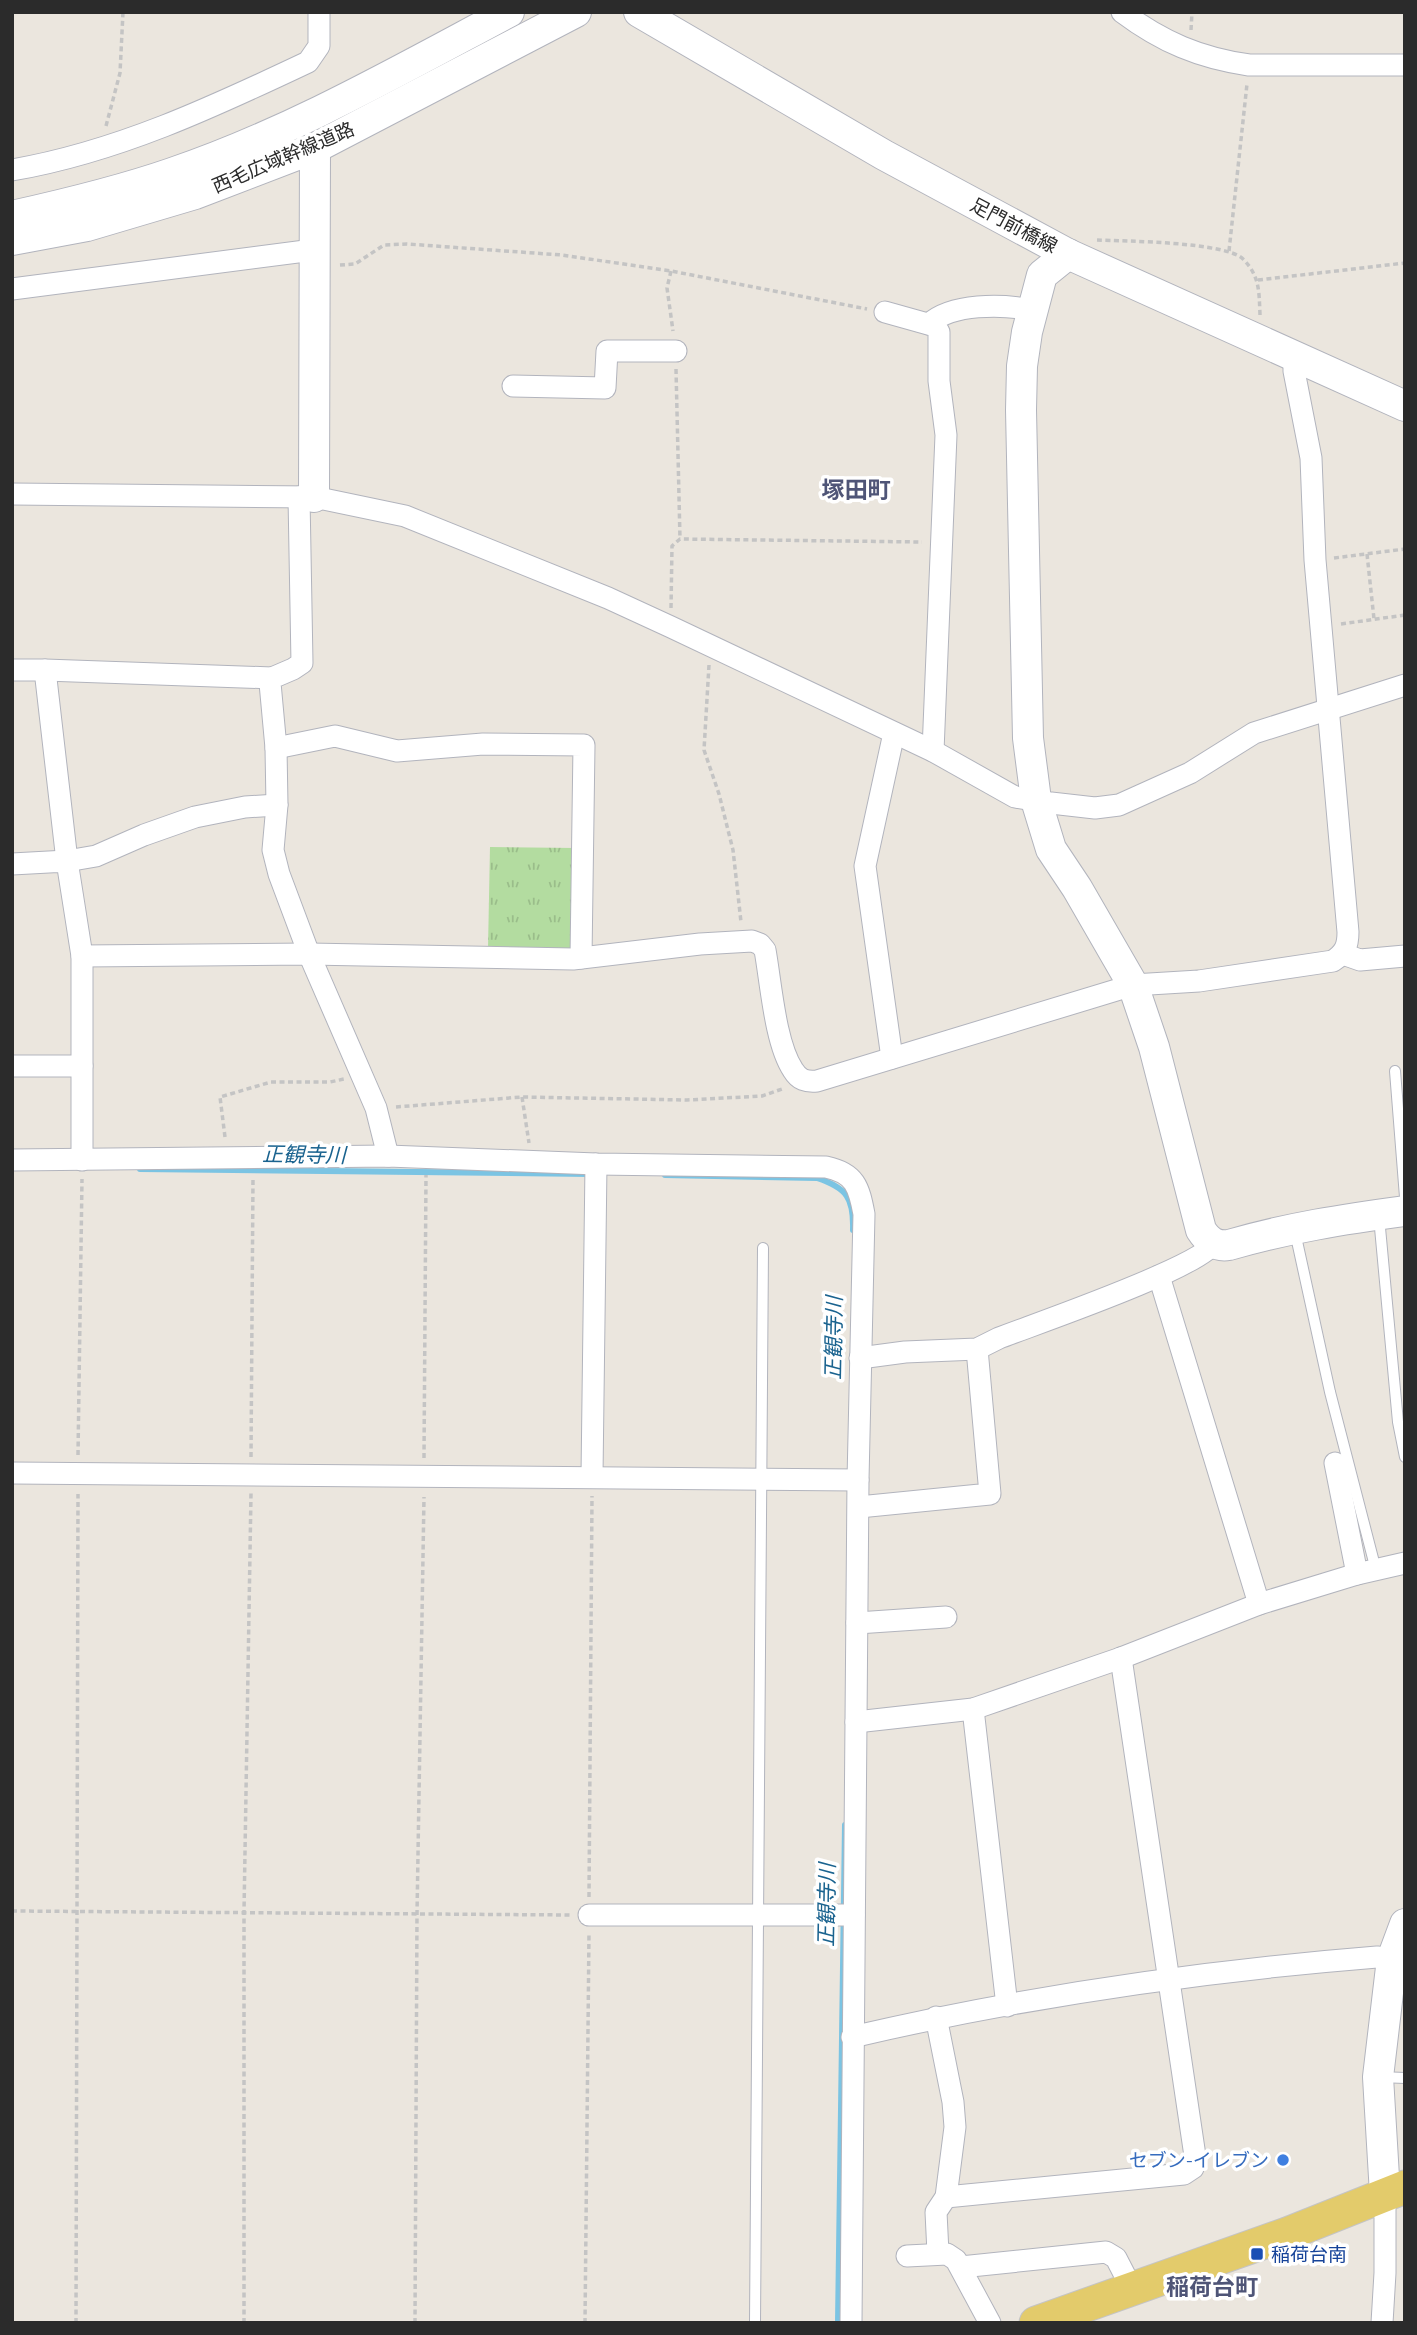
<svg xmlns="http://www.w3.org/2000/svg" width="1417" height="2335" viewBox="0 0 1417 2335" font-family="Montserrat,'Noto Sans JP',sans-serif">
<defs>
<pattern id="grass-tufts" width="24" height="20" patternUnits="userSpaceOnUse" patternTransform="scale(1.75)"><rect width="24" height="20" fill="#b3dca0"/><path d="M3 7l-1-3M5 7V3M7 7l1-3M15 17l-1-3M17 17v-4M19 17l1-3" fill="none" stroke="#9abd8a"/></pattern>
</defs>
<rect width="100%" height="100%" fill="#ebe6de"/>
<polygon fill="url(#grass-tufts)" points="490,847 576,848 576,945 570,950 488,948"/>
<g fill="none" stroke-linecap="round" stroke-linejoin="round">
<g stroke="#7bc4e3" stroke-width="6">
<polyline points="140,1169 591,1174"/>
<path d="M 665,1175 L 817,1178 C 847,1188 854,1198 853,1230"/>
<polyline points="838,2323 845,1825"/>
</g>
<g stroke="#b2b4bd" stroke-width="12">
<g id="lane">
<polyline points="1395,1071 1405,1197"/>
<polyline points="1379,1217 1398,1422 1405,1457"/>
<polyline points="1295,1232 1330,1392 1376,1570"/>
<polyline points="1380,2077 1405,2078"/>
<polyline points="755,2323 763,1248"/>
</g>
</g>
<g stroke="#b2b4bd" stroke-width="23">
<g id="street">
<path d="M 1122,12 C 1162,42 1200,58 1249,65 L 1405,65"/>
<path d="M 12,170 C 117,152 213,107 308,62 L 319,46 L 319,12"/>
<polyline points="12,289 313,250"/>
<polyline points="885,312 935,326 939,332 939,381 946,435 933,751"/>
<path d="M 929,324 C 952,303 1002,304 1032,310"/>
<polyline points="513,386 605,388 607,351 676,351"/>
<polyline points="12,494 314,497 405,516 608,598 671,627 933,751 1015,797 1051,803 1095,808 1119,805 1190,773 1254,733 1405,685"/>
<polyline points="299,497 302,663 293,669 272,678 270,683 276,748 277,805 273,850 279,874 309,954 376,1108 388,1156"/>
<polyline points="12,670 45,670 67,861 96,856 144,835 195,817 245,807 277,805"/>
<polyline points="45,670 272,678"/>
<polyline points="276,748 335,736 397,751 483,744 584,745 581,958"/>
<path d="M 12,864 L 67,861 L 82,956 L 309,954 L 573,959 L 700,944 L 752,941 L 760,944 L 765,950 C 771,983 775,1043 793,1070 C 799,1080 806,1082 817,1081 L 1133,985 L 1199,981 L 1333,961 C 1345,953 1348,946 1348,932 L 1315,560 L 1311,458 L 1294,371 L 1294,356"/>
<polyline points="1343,954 1360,960 1405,956"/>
<polyline points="892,1058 865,866 894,733"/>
<polyline points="12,1066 82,1066"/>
<path d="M 12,1160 L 388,1156 L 596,1164 L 826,1167 C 855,1173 859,1187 864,1214 L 858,1480 L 851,2323"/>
<polyline points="82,1160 82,956"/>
<polyline points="1159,1276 1259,1604"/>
<path d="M 860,1358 L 905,1352 L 977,1349 L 999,1338 C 1035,1324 1199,1268 1214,1243"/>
<polyline points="1335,1463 1357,1574"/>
<polyline points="12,1473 858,1480"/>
<polyline points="592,1476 596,1164"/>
<polyline points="859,1507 990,1494 977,1349"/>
<polyline points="857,1623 946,1617"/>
<polyline points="973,1709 1007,2006"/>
<polyline points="856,1722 973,1709 1121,1658 1259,1604 1357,1574 1405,1563"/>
<polyline points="589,1915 854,1915"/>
<polyline points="936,2017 953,2102 955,2127 946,2197 1184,2174 1193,2168 1195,2156 1121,1658"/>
<path d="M 852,2037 C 1023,1997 1203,1971 1377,1957 L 1392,1959"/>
<polyline points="938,2253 936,2212 946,2197"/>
<polyline points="907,2256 947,2254 956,2260 990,2323"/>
<polyline points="961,2267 1106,2252 1116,2258 1132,2289"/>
<polyline points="1382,2323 1385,2273 1385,2194"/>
</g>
</g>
<g stroke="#b2b4bd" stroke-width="32">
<g id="secondary">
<polyline points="639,12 884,155 1068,254 1405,406"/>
<path d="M 12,216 C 66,204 120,191 172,173 C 290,133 400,70 509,12"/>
<polyline points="12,240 87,226 195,194 315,148 576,12"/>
<path d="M 1068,254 L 1042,275 L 1027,332 L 1022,366 L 1021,410 L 1028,738 L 1036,800 L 1051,849 L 1077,888 L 1133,985 L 1154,1047 L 1201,1230 C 1208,1241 1216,1247 1229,1245 C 1287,1228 1345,1219 1405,1211"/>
<polyline points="314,497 315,148"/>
<polyline points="1385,2194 1378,2077 1392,1959 1405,1924"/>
</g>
</g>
<g stroke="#c4c4c4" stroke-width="35">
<polyline id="primary" points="1036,2323 1287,2234 1405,2187"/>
</g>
<g stroke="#c4c4c4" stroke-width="3.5" stroke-dasharray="5 3.5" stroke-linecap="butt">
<polyline points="1191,30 1192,12"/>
<polyline points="106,126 120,73 123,12"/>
<path d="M 1097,240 C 1125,241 1226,242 1243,259 C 1260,276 1259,292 1260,315"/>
<polyline points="1229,251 1247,84"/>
<polyline points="340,265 355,264 384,245 407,244 562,255 671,271 867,309"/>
<polyline points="671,271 667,288 673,331"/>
<polyline points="1258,280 1405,263"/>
<polyline points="676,369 680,539"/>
<polyline points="1367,554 1374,619"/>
<polyline points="1334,558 1405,549"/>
<polyline points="671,608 672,546 680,539 922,542"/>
<polyline points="1341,624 1405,615"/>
<polyline points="709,665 704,750 719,794 733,850 741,922"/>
<polyline points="522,1097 529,1143"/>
<polyline points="396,1107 522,1097 687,1100 762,1096 782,1089"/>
<polyline points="225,1137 220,1097 271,1082 330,1082 344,1079"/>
<polyline points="78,1455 82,1179"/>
<polyline points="251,1457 253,1178"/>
<polyline points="424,1458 426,1175"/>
<polyline points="589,1897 592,1496"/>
<polyline points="12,1911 570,1915"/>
<polyline points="76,2323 78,1494"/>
<polyline points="244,2323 244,1912 251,1493"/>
<polyline points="415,2323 417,1914 424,1497"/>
<polyline points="585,2323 589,1933"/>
</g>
<use href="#lane" stroke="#fff" stroke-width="10"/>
<use href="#street" stroke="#fff" stroke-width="21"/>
<use href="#secondary" stroke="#fff" stroke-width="30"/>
<use href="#primary" stroke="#e3cb6b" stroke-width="33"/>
</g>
<circle fill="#3f7fe0" stroke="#fff" stroke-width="2.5" cx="1283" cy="2160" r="7"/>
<rect fill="#1a4fb4" stroke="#fff" stroke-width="2.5" x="1250" y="2247" width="14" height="14" rx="3.5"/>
<g text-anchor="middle" stroke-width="7" stroke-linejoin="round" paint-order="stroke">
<g font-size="19" fill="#2b2b2b" stroke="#fff">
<text transform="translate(283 157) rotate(-23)" y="7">西毛広域幹線道路</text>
<text transform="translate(1014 225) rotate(28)" y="7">足門前橋線</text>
</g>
<g font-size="19" fill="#366cbe" stroke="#fff" text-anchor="end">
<text x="1269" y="2167">セブン-イレブン</text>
</g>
<g font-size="19" fill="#164399" stroke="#fff" text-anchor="start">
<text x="1271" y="2261">稲荷台南</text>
</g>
<g font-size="21" font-style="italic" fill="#1a638f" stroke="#fff">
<text transform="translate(304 1155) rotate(1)" y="7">正観寺川</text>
<text transform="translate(834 1338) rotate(-89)" y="7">正観寺川</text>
<text transform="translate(827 1905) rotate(-89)" y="7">正観寺川</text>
</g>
<g font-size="23" font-weight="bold" fill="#4f5577" stroke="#fff">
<text x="856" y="498">塚田町</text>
<text x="1212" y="2295">稲荷台町</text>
</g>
</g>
<rect width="1417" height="2335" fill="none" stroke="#2b2b2b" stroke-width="28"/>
</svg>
